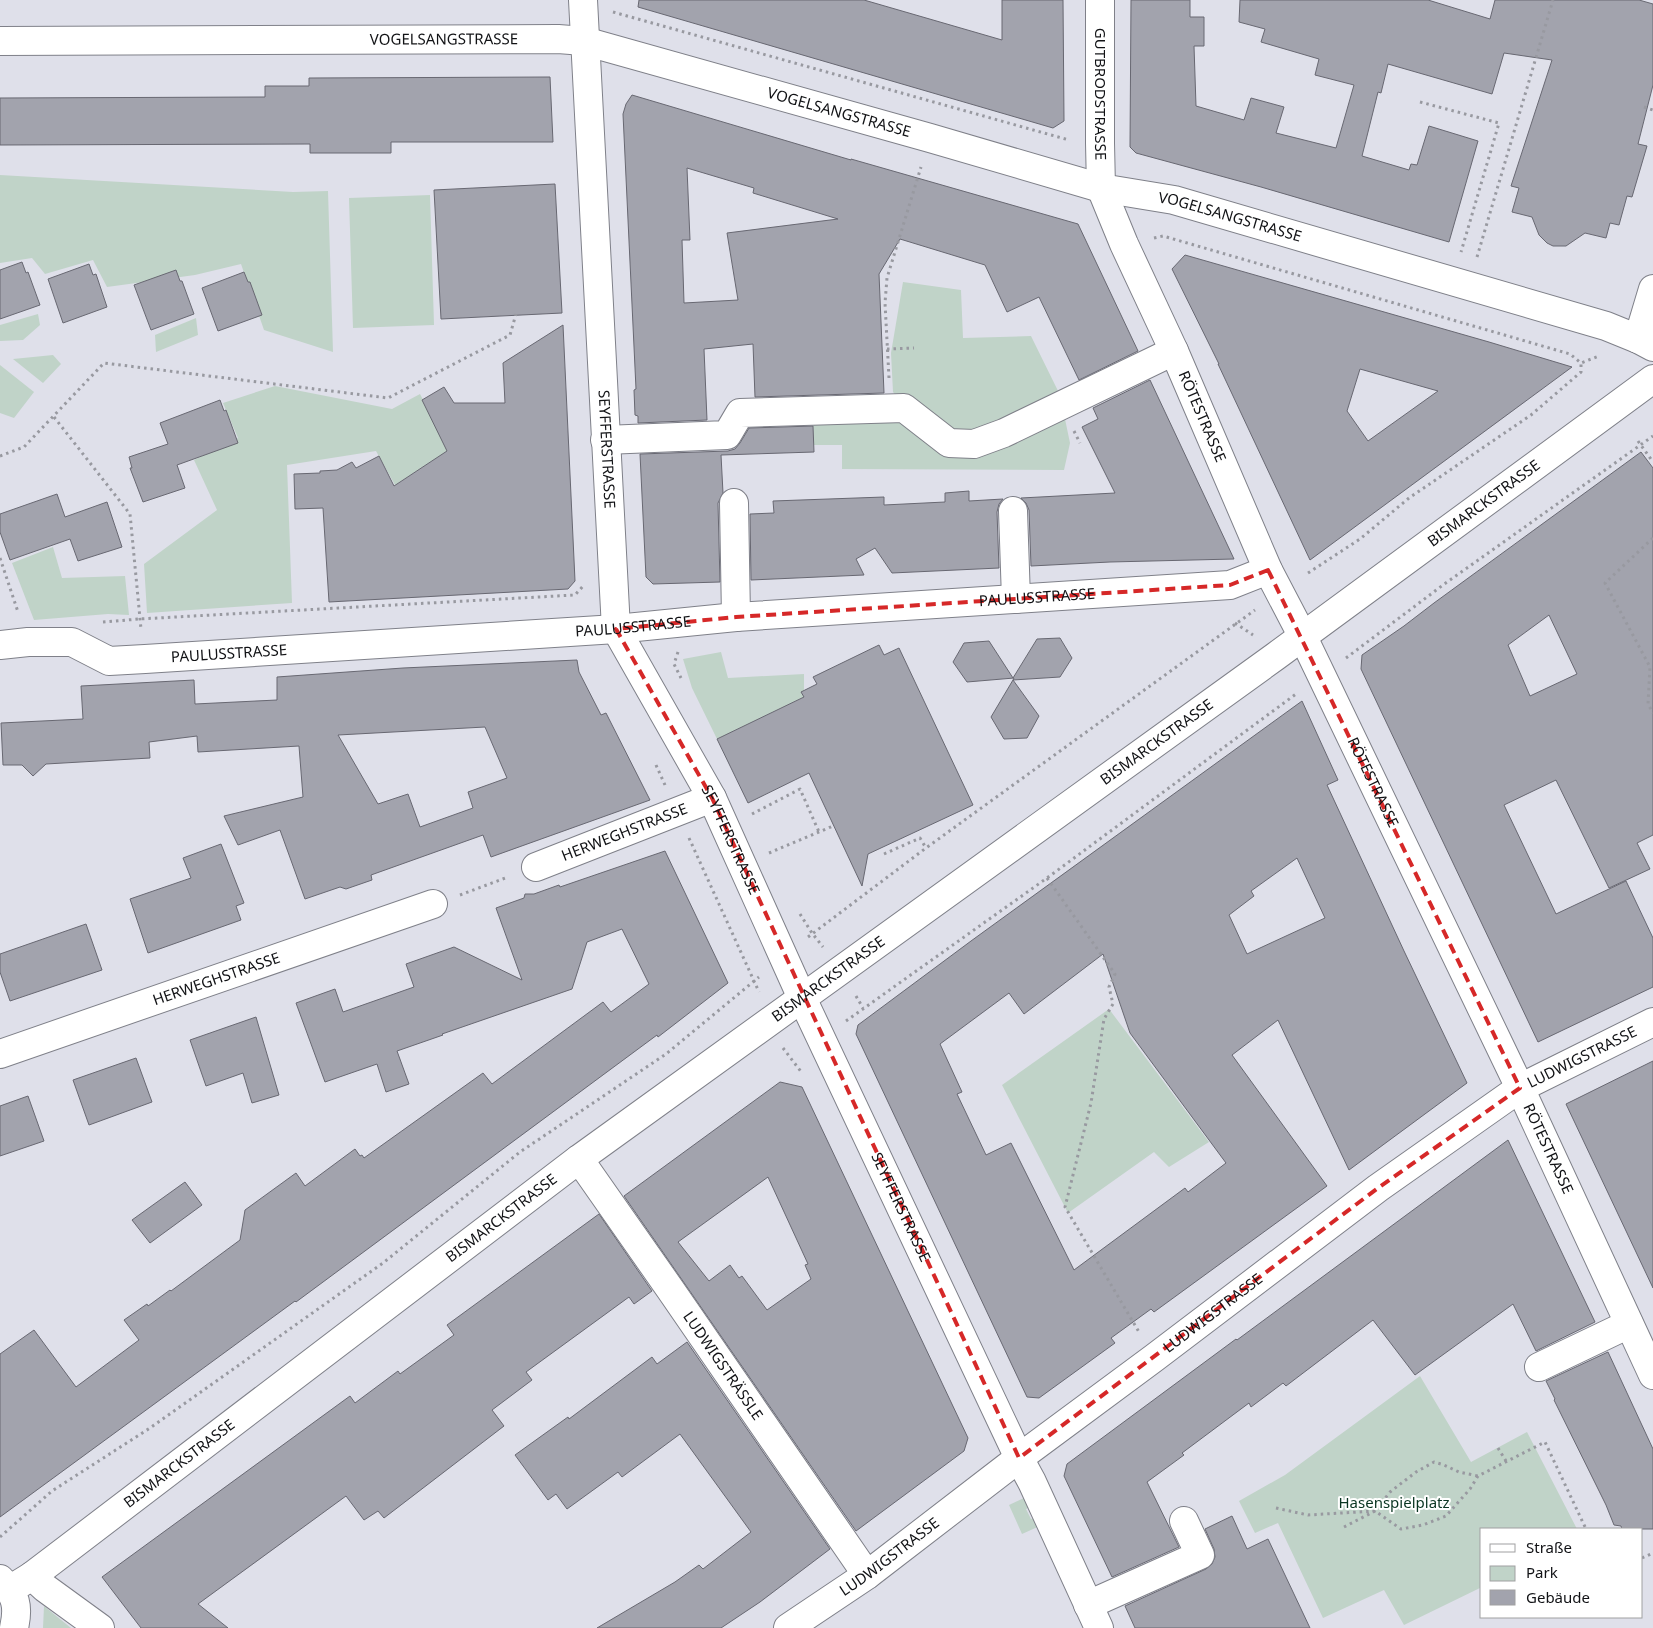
<svg xmlns="http://www.w3.org/2000/svg" width="1653" height="1628" viewBox="0 0 1653 1628" font-family="'Noto Sans',sans-serif">
<rect width="100%" height="100%" fill="#dfe0ea"/>
<g fill="#c0d3c8">
<polygon points="0,175 293,192 328,191 333,352 264,330 241,264 195,275 107,287 93,260 45,274 32,258 0,263"/>
<polygon points="430,195 434,325 353,328 349,198"/>
<polygon points="903,282 961,290 963,338 1031,336 1060,395 1070,443 1064,470 842,469 842,445 814,445 813,423 898,398 893,392 891,353"/>
<polygon points="38,314 40,325 23,340 0,341 0,325"/>
<polygon points="196,318 198,335 156,352 155,335"/>
<polygon points="53,355 61,364 43,383 13,359"/>
<polygon points="0,365 34,392 14,418 0,413"/>
<polygon points="275,386 392,409 420,394 449,450 395,485 376,451 287,465 292,603 147,613 144,564 217,510 194,460 238,438 223,403"/>
<polygon points="53,547 62,578 125,576 129,615 108,614 34,620 12,563"/>
<polygon points="721,652 728,678 804,674 804,697 717,739 692,688 683,659"/>
<polygon points="1109,1009 1209,1142 1169,1167 1154,1152 1068,1213 1002,1085"/>
<polygon points="1420,1376 1471,1462 1527,1432 1577,1529 1482,1529 1482,1587 1404,1625 1384,1590 1323,1618 1278,1523 1255,1533 1239,1501 1285,1475"/>
<polygon points="1028,1496 1032,1506 1026,1509 1031,1519 1038,1516 1042,1525 1022,1534 1009,1505"/>
<polygon points="44,1606 71,1628 43,1628"/>
</g>
<g fill="#a2a3ad" stroke="#686872" fill-rule="evenodd">
<polygon points="639,0 864,0 1002,40 1002,0 1063,0 1064,121 1053,128 638,7"/>
<polygon points="1131,0 1190,0 1190,17 1204,17 1204,46 1194,46 1196,106 1244,120 1251,98 1284,107 1276,133 1336,148 1354,85 1315,75 1319,59 1261,42 1265,29 1239,22 1240,0 1428,0 1490,19 1495,0 1639,0 1653,4 1653,85 1638,144 1647,146 1632,197 1627,196 1619,225 1610,223 1606,238 1585,233 1566,246 1553,246 1547,243 1539,235 1532,217 1512,212 1519,188 1511,186 1552,60 1504,53 1492,94 1388,64 1381,93 1378,92 1362,156 1409,170 1411,164 1417,165 1429,126 1478,141 1449,242 1261,187 1136,153 1130,147"/>
<polygon points="550,77 553,142 391,142 391,153 310,153 310,144 0,145 0,98 265,97 265,86 309,86 309,78"/>
<path d="M 632,95 L 851,160 L 851,159 L 1078,224 L 1138,351 L 1079,380 L 1039,297 L 1007,312 L 985,265 L 900,239 L 879,274 L 884,393 L 755,397 L 753,344 L 704,349 L 707,420 L 638,423 L 638,416 L 635,415 L 634,390 L 636,389 L 623,114 L 626,104 ZM 687,168 L 754,188 L 753,193 L 838,219 L 727,233 L 738,300 L 684,303 L 682,240 L 690,240 Z"/>
<polygon points="555,184 562,313 441,319 434,190"/>
<path d="M 1185,255 L 1489,342 L 1572,367 L 1310,560 L 1218,364 L 1219,364 L 1172,269 ZM 1360,369 L 1438,391 L 1368,441 L 1347,411 Z"/>
<polygon points="22,262 26,273 28,272 40,305 0,319 0,270"/>
<polygon points="89,264 93,275 96,274 107,307 63,323 48,279"/>
<polygon points="176,270 180,281 182,281 194,314 151,330 134,285"/>
<polygon points="244,272 248,282 250,282 262,315 218,331 202,288"/>
<polygon points="563,325 575,581 568,589 329,602 323,508 295,509 294,474 320,473 320,471 337,470 352,462 356,468 379,456 394,486 447,451 422,400 444,387 454,403 505,403 503,363"/>
<polygon points="1150,380 1234,559 1110,562 1031,566 1029,510 1026,503 1021,498 1115,493 1082,427 1098,419 1093,408"/>
<polygon points="220,400 224,411 226,410 238,443 177,465 185,488 143,502 130,468 132,468 129,457 168,444 160,423"/>
<polygon points="813,426 814,452 721,455 723,493 718,503 720,582 653,584 646,577 640,454 728,451 735,449 740,443 749,428"/>
<path d="M 1641,452 L 1653,468 L 1653,835 L 1637,843 L 1650,869 L 1609,888 L 1556,780 L 1504,805 L 1556,914 L 1626,881 L 1653,938 L 1653,987 L 1538,1042 L 1361,669 L 1362,655 L 1404,626 L 1434,603 ZM 1549,615 L 1577,674 L 1530,696 L 1508,645 Z"/>
<polygon points="969,491 969,501 1003,499 999,504 997,512 999,568 892,573 875,548 856,559 864,575 751,580 750,514 774,513 773,501 884,497 884,505 945,502 945,493"/>
<polygon points="57,494 65,517 107,502 122,547 78,561 70,539 10,560 0,532 0,514"/>
<polygon points="1060,638 1072,658 1060,677 1013,680 1014,678 967,682 953,662 964,643 989,641 1013,678 1037,639"/>
<polygon points="879,645 884,655 899,648 973,805 868,854 862,886 809,773 748,803 717,739 804,697 801,692 817,684 813,677"/>
<path d="M 577,660 L 579,672 L 601,715 L 606,713 L 650,800 L 491,857 L 483,835 L 371,875 L 372,880 L 346,889 L 340,887 L 305,899 L 280,830 L 238,845 L 224,816 L 303,797 L 299,746 L 198,752 L 197,736 L 149,742 L 150,758 L 46,764 L 33,776 L 22,765 L 3,765 L 1,723 L 83,719 L 81,686 L 194,680 L 195,704 L 277,700 L 277,677 L 403,668 ZM 485,727 L 507,778 L 468,792 L 473,808 L 420,827 L 408,794 L 378,804 L 338,735 Z"/>
<polygon points="1013,680 1039,716 1027,738 1004,739 991,717"/>
<path d="M 1302,701 L 1338,780 L 1327,785 L 1404,951 L 1467,1083 L 1349,1170 L 1278,1020 L 1232,1055 L 1327,1186 L 1154,1312 L 1151,1309 L 1111,1338 L 1115,1343 L 1039,1398 L 1027,1397 L 856,1034 L 858,1025 L 971,941 ZM 1297,858 L 1325,918 L 1247,954 L 1229,915 L 1254,896 L 1251,891 ZM 1103,954 L 1130,1033 L 1226,1163 L 1188,1192 L 1185,1188 L 1074,1270 L 1011,1143 L 986,1155 L 957,1094 L 962,1092 L 940,1044 L 1009,993 L 1024,1014 Z"/>
<polygon points="221,844 244,903 236,906 241,920 148,953 130,899 191,878 183,858"/>
<polygon points="665,851 728,983 658,1037 657,1035 296,1302 295,1301 0,1517 0,1354 34,1330 76,1387 139,1340 124,1320 147,1304 148,1306 170,1290 171,1291 240,1240 245,1210 296,1173 305,1186 355,1149 360,1156 362,1155 364,1158 483,1073 492,1084 603,1002 611,1012 649,984 622,929 587,942 572,989 442,1034 443,1035 397,1051 409,1084 386,1092 377,1064 325,1082 296,1003 335,989 343,1012 414,987 406,964 454,947 522,980 496,908 524,898 525,894 534,894 559,885 560,887"/>
<polygon points="86,924 102,970 10,1001 0,972 0,954"/>
<polygon points="256,1017 279,1095 252,1103 243,1073 206,1086 190,1040"/>
<polygon points="136,1058 152,1102 89,1125 73,1080"/>
<polygon points="1653,1061 1653,1288 1566,1104"/>
<path d="M 780,1082 L 802,1087 L 968,1438 L 964,1451 L 856,1531 L 624,1196 ZM 768,1177 L 808,1264 L 805,1265 L 811,1279 L 767,1310 L 742,1276 L 739,1278 L 730,1265 L 709,1281 L 678,1242 Z"/>
<polygon points="28,1096 44,1141 0,1156 0,1106"/>
<polygon points="1508,1140 1595,1322 1536,1351 1513,1304 1415,1375 1373,1320 1286,1386 1283,1383 1251,1407 1249,1403 1182,1453 1184,1455 1147,1482 1179,1547 1112,1577 1064,1476 1067,1464 1236,1339 1237,1340"/>
<polygon points="185,1182 202,1205 150,1243 132,1220"/>
<polygon points="599,1214 652,1291 634,1304 629,1297 526,1372 532,1380 492,1410 504,1426 384,1518 378,1511 364,1520 346,1496 198,1604 228,1628 141,1628 102,1577 350,1396 355,1403 398,1371 400,1374 454,1335 447,1325"/>
<polygon points="687,1342 830,1549 760,1602 721,1628 597,1628 675,1582 699,1565 703,1569 751,1532 680,1434 622,1477 618,1472 567,1509 556,1494 548,1500 515,1455 568,1417 569,1419 652,1357 657,1364"/>
<polygon points="1608,1352 1653,1449 1653,1529 1622,1529 1621,1526 1614,1525 1606,1505 1554,1400 1555,1399 1546,1381"/>
<polygon points="1232,1516 1247,1549 1268,1539 1310,1628 1135,1628 1125,1606 1206,1569 1212,1564 1215,1557 1214,1549 1205,1529"/>
</g>
<g fill="none" stroke-linecap="round" stroke-linejoin="round">
<g stroke="#7f8089" stroke-width="30">
<g id="minor">
<path id="s1" d="M 583,0 L 616,629 L 712,798 L 802,998 L 1019,1458 L 1032,1482 L 1099,1628"/>
<path id="s2" d="M 1100,0 L 1100,143 L 1101,188 L 1124,244 L 1174,351 L 1268,570 L 1303,637 L 1520,1088 L 1653,1375"/>
<path id="s3" d="M 0,41 L 558,39 L 584,41 L 930,138 L 1101,188 L 1174,200 L 1606,326 L 1638,339 L 1653,347"/>
<polyline points="1638,339 1653,289"/>
<polyline points="605,440 727,435 740,413 904,408 949,443 974,444 1004,433 1174,351"/>
<polyline points="734,503 736,617"/>
<polyline points="1013,511 1016,599"/>
<path id="s4" d="M 0,645 L 28,642 L 72,642 L 109,661 L 145,659 L 616,629 L 736,617 L 1230,585 L 1268,570"/>
<path id="s5" d="M 536,867 L 712,798"/>
<path id="s6" d="M 0,1054 L 433,904"/>
<path id="s7" d="M 579,1159 L 670,1289 L 867,1575"/>
<polyline points="1539,1367 1629,1324"/>
<polyline points="32,1576 45,1588 100,1628"/>
<path d="M 0,1579 C 16,1595 19,1606 14,1628"/>
<path id="s8" d="M 11,1589 L 32,1576 L 579,1159 L 1276,656 L 1653,379"/>
<polyline points="1088,1605 1200,1555 1184,1521"/>
<path id="s9" d="M 788,1628 L 867,1575 L 1019,1458 L 1154,1358 L 1378,1188 L 1520,1088 L 1653,1022"/>
</g>
</g>
<g stroke="#9899a0" stroke-width="3" stroke-dasharray="2.5 4" stroke-linecap="butt">
<polyline points="613,12 1069,140"/>
<polyline points="1420,102 1499,123 1461,252"/>
<polyline points="1644,107 1653,110"/>
<polyline points="1154,238 1163,236 1570,354 1581,363 1599,356"/>
<polyline points="1477,257 1553,0"/>
<polyline points="887,349 914,348"/>
<polyline points="889,378 885,303 887,278 921,167"/>
<polyline points="54,417 130,514 141,629"/>
<polyline points="1074,431 1080,443"/>
<polyline points="1638,441 1653,462"/>
<polyline points="0,456 24,447 104,363 388,398 510,335 516,314"/>
<polyline points="1653,538 1605,583 1650,667 1648,704 1653,713"/>
<polyline points="0,558 18,612"/>
<polyline points="1308,573 1360,539 1409,498 1531,415 1581,372 1581,363"/>
<polyline points="103,622 139,619 575,595 584,585"/>
<polyline points="1235,623 1253,635"/>
<polyline points="678,652 674,664 681,678"/>
<polyline points="1346,658 1443,585 1653,436"/>
<polyline points="656,765 665,785"/>
<polyline points="752,814 800,789 819,832"/>
<polyline points="689,838 759,992"/>
<polyline points="769,853 833,826"/>
<polyline points="884,854 920,838 926,848"/>
<polyline points="1047,878 1115,974 1109,987 1113,1004 1104,1019 1091,1103 1065,1207 1139,1332"/>
<polyline points="460,895 508,877"/>
<polyline points="800,914 812,933 823,947"/>
<polyline points="808,937 926,848 1255,610"/>
<polyline points="856,996 863,1008"/>
<polyline points="846,1021 1047,878 1296,694"/>
<polyline points="783,1048 802,1073"/>
<polyline points="1498,1448 1506,1461"/>
<polyline points="1276,1508 1308,1515 1375,1511 1401,1529 1423,1525 1446,1516 1470,1489 1478,1476 1545,1442 1586,1529"/>
<polyline points="1344,1527 1375,1511 1390,1492 1416,1472 1434,1462 1444,1465 1459,1472 1478,1476"/>
<polyline points="0,1537 52,1491 150,1428 383,1263 520,1152 666,1054 759,977"/>
<polyline points="1642,1558 1653,1553"/>
</g>
<use href="#minor" stroke="#fff" stroke-width="28"/>
</g>
<path fill="none" stroke="#d62828" stroke-width="4" stroke-dasharray="10 6" stroke-linejoin="round" d="M 1268,570 L 1520,1088 L 1378,1188 L 1019,1458 L 712,798 L 616,629 L 736,617 L 1230,585 Z"/>
<g text-anchor="middle" stroke-width="4" stroke-linejoin="round" paint-order="stroke">
<g font-size="15" fill="#111215" stroke="#fff">
<text dy="5" stroke="none"><textPath href="#s3" startOffset="444">VOGELSANGSTRASSE</textPath></text>
<text dy="5" stroke="none"><textPath href="#s2" startOffset="94">GUTBRODSTRASSE</textPath></text>
<text dy="5" stroke="none"><textPath href="#s3" startOffset="849">VOGELSANGSTRASSE</textPath></text>
<text dy="5" stroke="none"><textPath href="#s3" startOffset="1254">VOGELSANGSTRASSE</textPath></text>
<text dy="5" stroke="none"><textPath href="#s2" startOffset="438">RÖTESTRASSE</textPath></text>
<text dy="5" stroke="none"><textPath href="#s1" startOffset="450">SEYFFERSTRASSE</textPath></text>
<text dy="5" stroke="none"><textPath href="#s8" startOffset="1830">BISMARCKSTRASSE</textPath></text>
<text dy="5" stroke="none"><textPath href="#s4" startOffset="1044">PAULUSSTRASSE</textPath></text>
<text dy="5" stroke="none"><textPath href="#s4" startOffset="639">PAULUSSTRASSE</textPath></text>
<text dy="5" stroke="none"><textPath href="#s4" startOffset="234">PAULUSSTRASSE</textPath></text>
<text dy="5" stroke="none"><textPath href="#s8" startOffset="1425">BISMARCKSTRASSE</textPath></text>
<text dy="5" stroke="none"><textPath href="#s2" startOffset="842">RÖTESTRASSE</textPath></text>
<text dy="5" stroke="none"><textPath href="#s5" startOffset="95">HERWEGHSTRASSE</textPath></text>
<text dy="5" stroke="none"><textPath href="#s1" startOffset="870">SEYFFERSTRASSE</textPath></text>
<text dy="5" stroke="none"><textPath href="#s6" startOffset="229">HERWEGHSTRASSE</textPath></text>
<text dy="5" stroke="none"><textPath href="#s8" startOffset="1020">BISMARCKSTRASSE</textPath></text>
<text dy="5" stroke="none"><textPath href="#s9" startOffset="979">LUDWIGSTRASSE</textPath></text>
<text dy="5" stroke="none"><textPath href="#s2" startOffset="1248">RÖTESTRASSE</textPath></text>
<text dy="5" stroke="none"><textPath href="#s1" startOffset="1275">SEYFFERSTRASSE</textPath></text>
<text dy="5" stroke="none"><textPath href="#s8" startOffset="615">BISMARCKSTRASSE</textPath></text>
<text dy="5" stroke="none"><textPath href="#s9" startOffset="529">LUDWIGSTRASSE</textPath></text>
<text dy="5" stroke="none"><textPath href="#s7" startOffset="252">LUDWIGSTRÄSSLE</textPath></text>
<text dy="5" stroke="none"><textPath href="#s8" startOffset="210">BISMARCKSTRASSE</textPath></text>
<text dy="5" stroke="none"><textPath href="#s9" startOffset="124">LUDWIGSTRASSE</textPath></text>
</g>
<g font-size="15" fill="#0a3522" stroke="#fff">
<text x="1394" y="1508">Hasenspielplatz</text>
</g>
</g>
<rect x="1480" y="1528" width="162" height="90" fill="#ffffff" stroke="#a0a0a1"/>
<rect x="1490" y="1544" width="25" height="8" fill="#ffffff" stroke="#a0a0a1"/>
<text x="1526" y="1553" font-size="15" fill="#111215">Straße</text>
<rect x="1490" y="1566" width="25" height="15" fill="#c0d3c8" stroke="#a0a0a1"/>
<text x="1526" y="1578" font-size="15" fill="#111215">Park</text>
<rect x="1490" y="1590" width="25" height="15" fill="#a2a3ad" stroke="#a0a0a1"/>
<text x="1526" y="1603" font-size="15" fill="#111215">Gebäude</text>
</svg>
